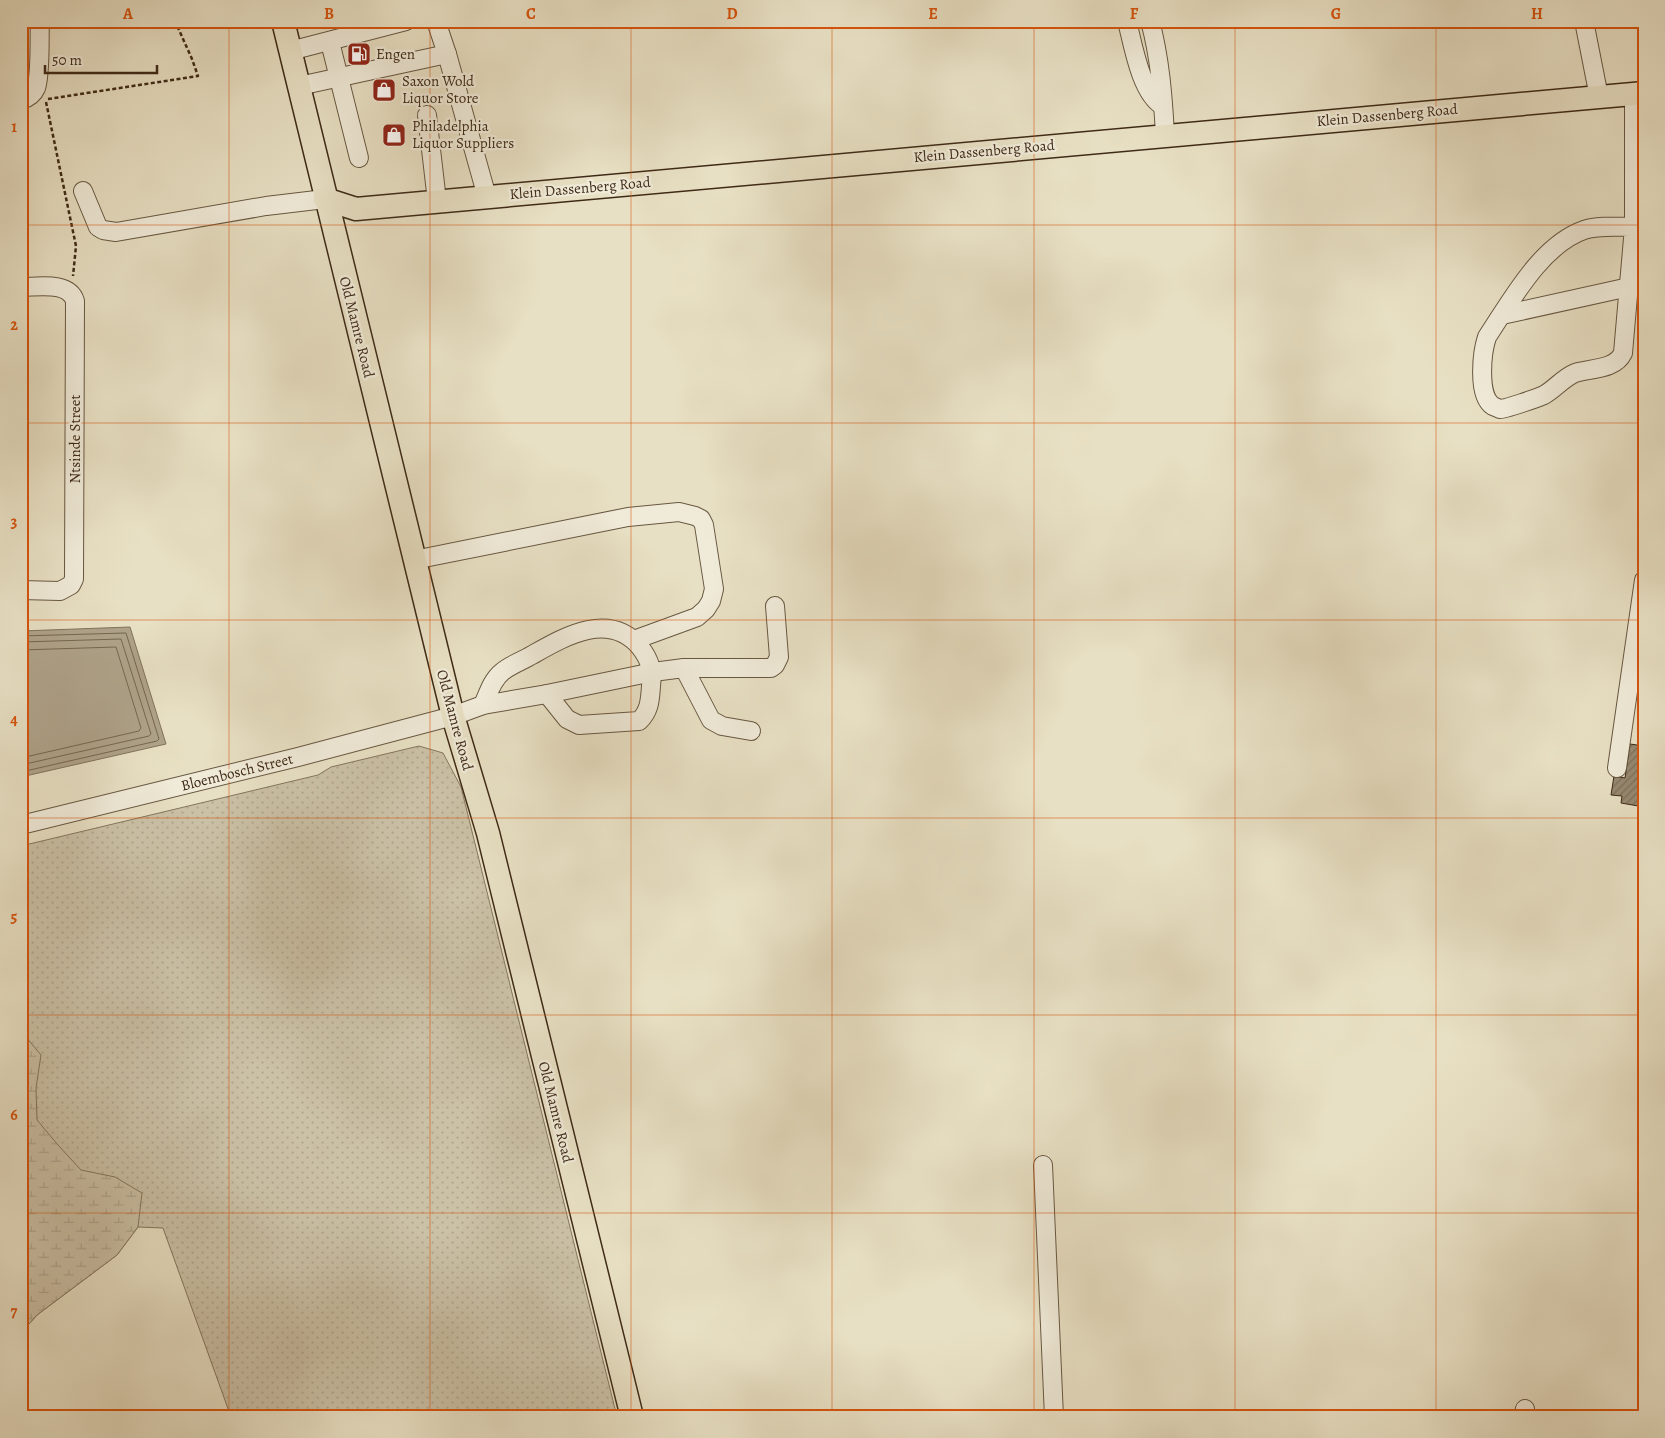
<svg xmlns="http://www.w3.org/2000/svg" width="1665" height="1438" viewBox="0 0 1665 1438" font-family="Alegreya,serif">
<defs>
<pattern id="grass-dots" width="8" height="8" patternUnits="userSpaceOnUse" patternTransform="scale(1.25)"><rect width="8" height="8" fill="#cbc1a7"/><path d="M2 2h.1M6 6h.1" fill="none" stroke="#afa68f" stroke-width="1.8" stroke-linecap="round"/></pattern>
<pattern id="wetland-marsh" width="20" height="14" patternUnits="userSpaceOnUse" patternTransform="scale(1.25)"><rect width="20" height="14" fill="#cbc1a7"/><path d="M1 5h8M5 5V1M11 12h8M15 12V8" fill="none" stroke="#afa68f"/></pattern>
<pattern id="building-hatch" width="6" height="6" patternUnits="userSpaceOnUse" patternTransform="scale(1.25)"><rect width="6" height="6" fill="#968971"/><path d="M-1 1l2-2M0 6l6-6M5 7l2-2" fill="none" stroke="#7c705c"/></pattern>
</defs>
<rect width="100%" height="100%" fill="#e8e0c4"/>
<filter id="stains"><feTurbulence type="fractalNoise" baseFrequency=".004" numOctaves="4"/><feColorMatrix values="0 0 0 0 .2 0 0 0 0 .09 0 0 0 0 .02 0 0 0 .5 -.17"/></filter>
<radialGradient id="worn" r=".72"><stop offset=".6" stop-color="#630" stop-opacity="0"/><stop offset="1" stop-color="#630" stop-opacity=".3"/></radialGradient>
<polygon fill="url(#grass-dots)" stroke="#84765f" points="419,746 443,753 461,787 617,1417 231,1417 163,1228 138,1227 117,1255 37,1315 21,1333 21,846 318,775 331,767"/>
<polygon fill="url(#wetland-marsh)" stroke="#84765f" points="21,1031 41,1055 36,1088 37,1120 58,1145 81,1170 115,1177 142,1193 138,1227 117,1255 37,1315 21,1333"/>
<polygon fill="#aea289" stroke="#81725b" points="130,627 166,744 21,777 21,631"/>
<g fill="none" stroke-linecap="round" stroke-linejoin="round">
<g stroke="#766650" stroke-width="1">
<polyline points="21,636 126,633 159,739 157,741 21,772"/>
<polyline points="21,642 121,639 151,734 149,736 21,765"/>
<polyline points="21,650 116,647 141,728 139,731 21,758"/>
</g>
</g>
<g fill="url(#building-hatch)" stroke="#3e2a17">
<polygon points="347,21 368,21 348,26"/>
<polygon points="1630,744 1644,746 1644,807 1621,803 1622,796 1611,795 1614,776 1625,778"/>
</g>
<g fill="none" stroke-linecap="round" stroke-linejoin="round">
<g stroke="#685842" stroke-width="20">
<g id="minor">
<path d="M 1127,21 C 1133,45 1141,94 1163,106"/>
<path d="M 1150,21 C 1160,58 1163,97 1165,135"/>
<polyline points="1584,21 1599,97"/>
<polyline points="330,42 359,158"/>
<polyline points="290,51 406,21"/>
<polyline points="447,54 487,197"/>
<polyline points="299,86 447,54 436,21"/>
<path d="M 21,100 C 28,98 33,95 36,88 C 41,74 39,38 40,21"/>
<polyline points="427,115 437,201"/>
<polyline points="83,191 98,227 103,230 116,232 266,206 325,199"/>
<path d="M 1634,227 C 1618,227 1599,225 1584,230 C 1541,245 1511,301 1487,337 C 1482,352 1477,396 1493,406 C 1495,407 1498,408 1500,409 C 1506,409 1537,398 1544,395 C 1555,389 1563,378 1575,373 C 1591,368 1615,370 1623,353 L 1634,227 L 1634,94"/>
<path d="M 21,287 C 38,287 69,281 75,301 L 74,579 L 71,585 L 60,591 L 21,590"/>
<polyline points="1502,315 1629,287"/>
<polyline points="414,560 628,517 679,512 695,516 701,519 704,525 714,589 711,601 706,609 697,617 634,640"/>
<polyline points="684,668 711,720 722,726 751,731"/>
<path d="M 483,705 C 488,694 492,680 502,672 C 510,665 522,661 532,655 C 564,637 609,610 640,647 C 650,660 653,670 651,686 C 650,699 650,711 639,721 L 579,725 L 567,719 L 547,694"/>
<polyline points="1617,768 1644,580"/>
<polyline points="21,825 298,757 453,716 483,705 547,694 653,672 684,668 771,668 775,665 779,657 775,606"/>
<polyline points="1043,1165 1054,1417"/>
<polyline points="1523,1417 1525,1409"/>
</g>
</g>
<g stroke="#3e2a17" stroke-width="25">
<g id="major">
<polyline points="283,21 453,716 488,833 632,1417"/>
<polyline points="325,199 356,209 1644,93"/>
</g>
</g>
<g stroke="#3e2a17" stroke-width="2.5" stroke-dasharray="4 2.5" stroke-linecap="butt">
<polyline points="48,99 198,76 192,59 175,21"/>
<polyline points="46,102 76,246 73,276"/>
</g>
<use href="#minor" stroke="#f0ebd9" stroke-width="18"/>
<use href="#major" stroke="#e8e0c4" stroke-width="22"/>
</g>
<path fill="none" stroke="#d7540d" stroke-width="1" stroke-opacity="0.55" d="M 229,21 L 229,1417M 430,21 L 430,1417M 631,21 L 631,1417M 832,21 L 832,1417M 1034,21 L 1034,1417M 1235,21 L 1235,1417M 1436,21 L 1436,1417M 21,225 L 1644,225M 21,423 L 1644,423M 21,620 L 1644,620M 21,818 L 1644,818M 21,1015 L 1644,1015M 21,1213 L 1644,1213"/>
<defs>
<g id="fuel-square" transform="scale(1.25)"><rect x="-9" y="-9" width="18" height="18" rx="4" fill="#8f2418" stroke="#f0ebd9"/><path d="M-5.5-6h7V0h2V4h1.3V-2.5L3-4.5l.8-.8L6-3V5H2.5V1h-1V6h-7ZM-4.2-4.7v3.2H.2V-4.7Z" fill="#fff"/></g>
<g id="shop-square" transform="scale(1.25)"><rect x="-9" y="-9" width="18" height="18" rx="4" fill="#8f2418" stroke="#f0ebd9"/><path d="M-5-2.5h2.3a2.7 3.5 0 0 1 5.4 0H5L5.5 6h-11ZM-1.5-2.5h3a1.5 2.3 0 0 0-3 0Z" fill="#fff"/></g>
</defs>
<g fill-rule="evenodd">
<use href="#fuel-square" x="359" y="54"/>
<use href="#shop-square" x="384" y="90"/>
<use href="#shop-square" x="394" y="135"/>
</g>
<g text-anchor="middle" stroke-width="4.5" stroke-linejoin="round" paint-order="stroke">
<g font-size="15" fill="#3e2a17" stroke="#f0ebd9" text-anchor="start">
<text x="376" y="59">Engen</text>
<text x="402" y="86">Saxon Wold<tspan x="402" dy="17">Liquor Store</tspan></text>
<text x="412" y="131">Philadelphia<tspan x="412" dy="17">Liquor Suppliers</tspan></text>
</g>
<g font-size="15" fill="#3e2a17" stroke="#f0ebd9">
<text transform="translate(1387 115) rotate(-5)" y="5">Klein Dassenberg Road</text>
<text transform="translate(984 151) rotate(-5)" y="5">Klein Dassenberg Road</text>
<text transform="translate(580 188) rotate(-5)" y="5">Klein Dassenberg Road</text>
<text transform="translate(357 327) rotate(76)" y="5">Old Mamre Road</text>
<text transform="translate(75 439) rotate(-90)" y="5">Ntsinde Street</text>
<text transform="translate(455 720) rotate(75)" y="5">Old Mamre Road</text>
<text transform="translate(237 772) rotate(-14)" y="5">Bloembosch Street</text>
<text transform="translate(556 1112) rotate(76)" y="5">Old Mamre Road</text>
</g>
</g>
<rect width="1665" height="1438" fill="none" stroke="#e8e0c4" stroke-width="55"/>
<path d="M45 65v8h112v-8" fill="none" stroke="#3e2a17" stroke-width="2.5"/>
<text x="52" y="65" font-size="15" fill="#3e2a17" stroke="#f0ebd9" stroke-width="4" paint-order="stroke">50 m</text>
<rect x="28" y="28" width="1610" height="1382" fill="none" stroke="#d7540d" stroke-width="2"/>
<g font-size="16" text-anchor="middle" font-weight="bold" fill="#d7540d">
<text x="128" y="19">A</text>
<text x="329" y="19">B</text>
<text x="531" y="19">C</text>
<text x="732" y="19">D</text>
<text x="933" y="19">E</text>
<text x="1134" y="19">F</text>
<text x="1336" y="19">G</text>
<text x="1537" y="19">H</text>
<text x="14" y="132">1</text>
<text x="14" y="330">2</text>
<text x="14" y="527">3</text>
<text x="14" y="725">4</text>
<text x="14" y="922">5</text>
<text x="14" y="1120">6</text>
<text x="14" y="1317">7</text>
</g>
<rect width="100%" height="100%" filter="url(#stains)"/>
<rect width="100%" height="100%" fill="url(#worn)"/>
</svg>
